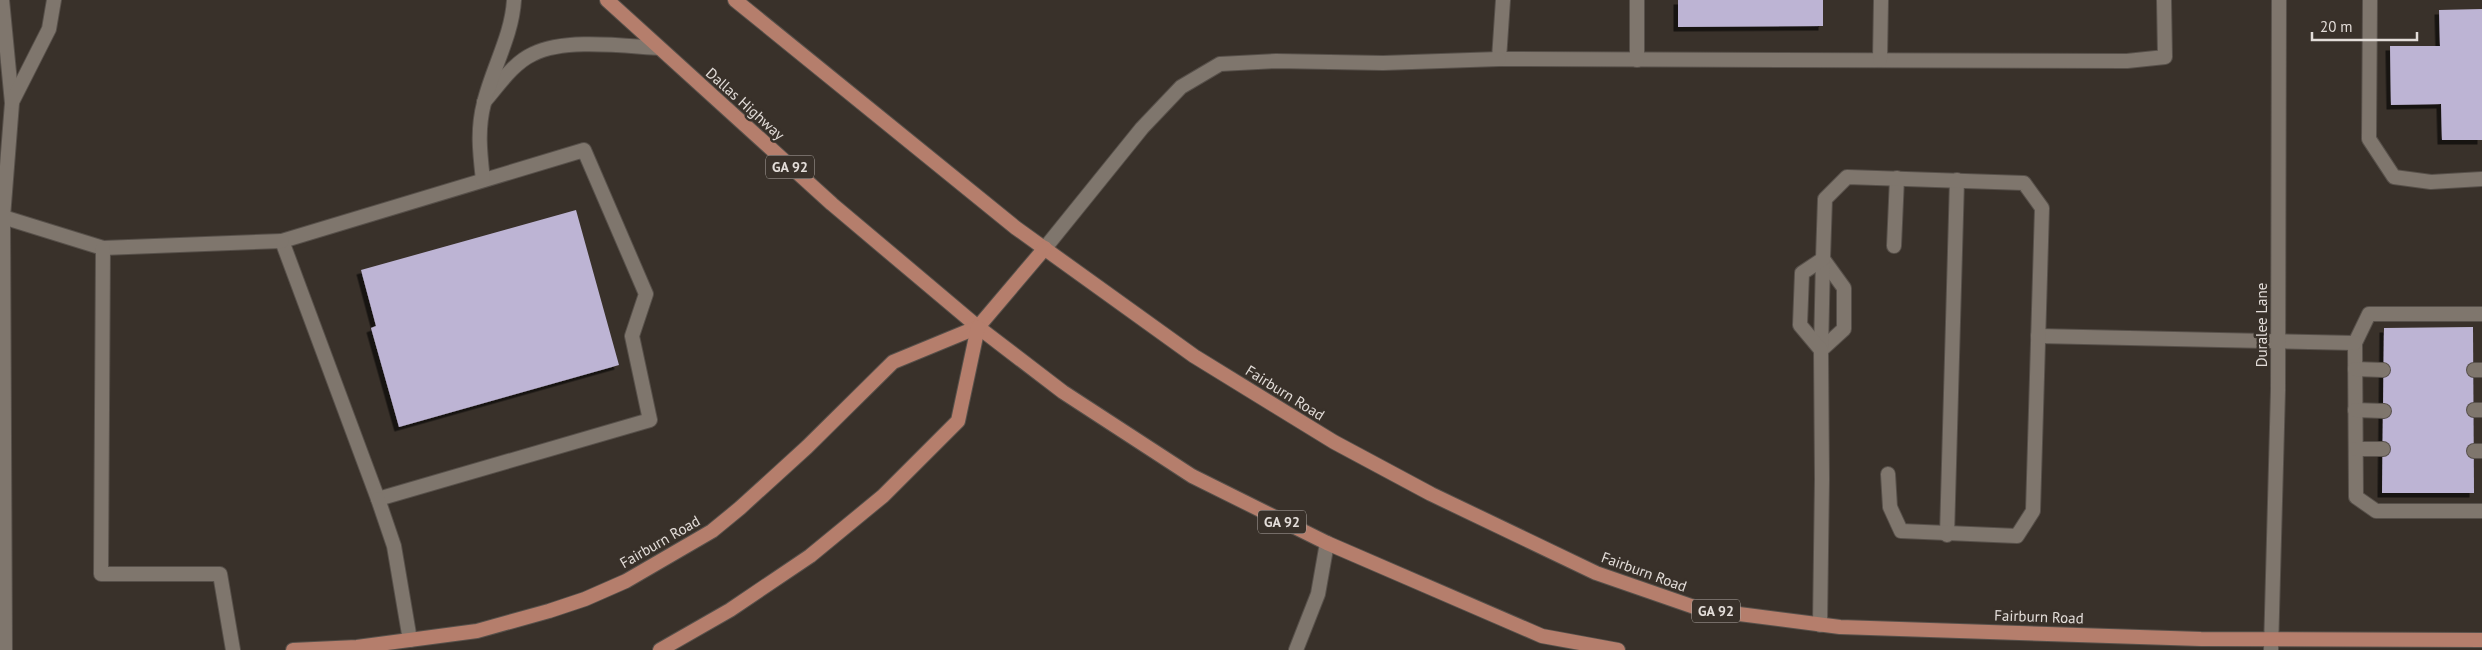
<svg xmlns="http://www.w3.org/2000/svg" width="2482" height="650" viewBox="0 0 2482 650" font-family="'PT Sans',sans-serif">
<defs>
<filter id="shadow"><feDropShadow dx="-4.5" dy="4.5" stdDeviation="0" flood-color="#0009"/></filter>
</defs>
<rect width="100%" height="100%" fill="#39312a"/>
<g fill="#bdb4d4" filter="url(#shadow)">
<polygon points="1678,0 1823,0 1823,26 1678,27"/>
<polygon points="2482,9 2482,140 2442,140 2441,104 2391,105 2390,46 2440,46 2439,10"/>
<polygon points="576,210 619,365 399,427 371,328 376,326 361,270"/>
<polygon points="2473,327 2474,493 2382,493 2384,328"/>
</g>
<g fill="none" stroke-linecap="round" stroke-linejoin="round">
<g stroke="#57504a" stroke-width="16">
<g id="service">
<polyline points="1503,0 1499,59 2127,61 2165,57 2164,0"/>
<polyline points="1637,0 1637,60"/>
<polyline points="2370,0 2369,139 2394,177 2431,182 2482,179"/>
<polyline points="1880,60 1881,0"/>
<path d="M 484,102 C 498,86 513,63 533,54 C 565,38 624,46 659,48"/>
<polygon points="584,150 646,294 632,336 650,420 378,499 282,241"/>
<path d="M 483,180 C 480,153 477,130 484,103 C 492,69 512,36 514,0"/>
<polyline points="3,217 103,248 282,241"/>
<polyline points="1894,246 1897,178"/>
<polyline points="103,248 101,574 220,574 233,650"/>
<polyline points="1045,248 1142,128 1181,87 1220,64 1276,61 1383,63 1499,59"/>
<polyline points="2482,314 2369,314 2355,343 2356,497 2376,511 2482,511"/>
<polyline points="2038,336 2355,343"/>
<polyline points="1821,350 1844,329 1844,288 1823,259"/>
<polyline points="1821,350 1823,259"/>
<polyline points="2355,369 2383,370"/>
<polyline points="2474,370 2482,370"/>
<polyline points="2355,410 2384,411"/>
<polyline points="2474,410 2482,410"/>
<polyline points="2356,449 2383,449"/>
<polyline points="2474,451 2482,451"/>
<polyline points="378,499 394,546 410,640"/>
<polyline points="1947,535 1957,180"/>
<polyline points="1820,625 1822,479 1821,350 1800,325 1802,273 1823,259 1825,199 1847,177 2024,183 2042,208 2033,511 2017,536 1901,531 1890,507 1888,474"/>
<polyline points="1296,650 1318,594 1327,543"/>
</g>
</g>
<g stroke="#57504a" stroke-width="16">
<g id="tertiary">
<polyline points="2,0 12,103 3,217 5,650"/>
<polyline points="12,102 49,29 54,0"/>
<polyline points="2271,650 2278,390 2279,0"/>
</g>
</g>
<g stroke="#57504a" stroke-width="16">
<g id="primary">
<polyline points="607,0 832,204 978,327 1063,392 1192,476 1327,543 1542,636 1618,650"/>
<polyline points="735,0 1016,228 1194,356 1334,442 1431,494 1596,573 1700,609 1840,627 2201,639 2482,640"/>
<polyline points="293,650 357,647 477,631 549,611 585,599 626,581 712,531 740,508 807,447 893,362 978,327 1045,248"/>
<polyline points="660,650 730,610 810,556 883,496 958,421 978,327"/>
</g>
</g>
<use href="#service" stroke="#7f766d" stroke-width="14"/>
<use href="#tertiary" stroke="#7f766d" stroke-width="14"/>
<use href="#primary" stroke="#b57e6c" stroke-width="14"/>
</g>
<g text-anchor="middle" stroke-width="5" stroke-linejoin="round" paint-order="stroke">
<g fill="#39312a" stroke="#b0a9a4" stroke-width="1">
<rect x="766" y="155.5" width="48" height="23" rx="4"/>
<rect x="1258" y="510.5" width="48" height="23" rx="4"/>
<rect x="1692" y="599.5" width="48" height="23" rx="4"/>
</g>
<g font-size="14" font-weight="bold" fill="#e3ddd9">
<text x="790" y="172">GA 92</text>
<text x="1282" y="527">GA 92</text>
<text x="1716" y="616">GA 92</text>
</g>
<g font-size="15" fill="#e3ddd9" stroke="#39312a">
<text transform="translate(745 104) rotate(42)" y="5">Dallas Highway</text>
<text transform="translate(2262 325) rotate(-90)" y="5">Duralee Lane</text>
<text transform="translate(1285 393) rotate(32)" y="5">Fairburn Road</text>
<text transform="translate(660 542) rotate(-30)" y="5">Fairburn Road</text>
<text transform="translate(1644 572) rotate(20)" y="5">Fairburn Road</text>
<text transform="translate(2039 617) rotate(2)" y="5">Fairburn Road</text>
</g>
</g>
<path d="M2312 32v8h105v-8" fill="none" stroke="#e3ddd9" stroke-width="2.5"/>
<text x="2320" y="32" font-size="15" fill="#e3ddd9" stroke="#39312a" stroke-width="4" paint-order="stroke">20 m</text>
</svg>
